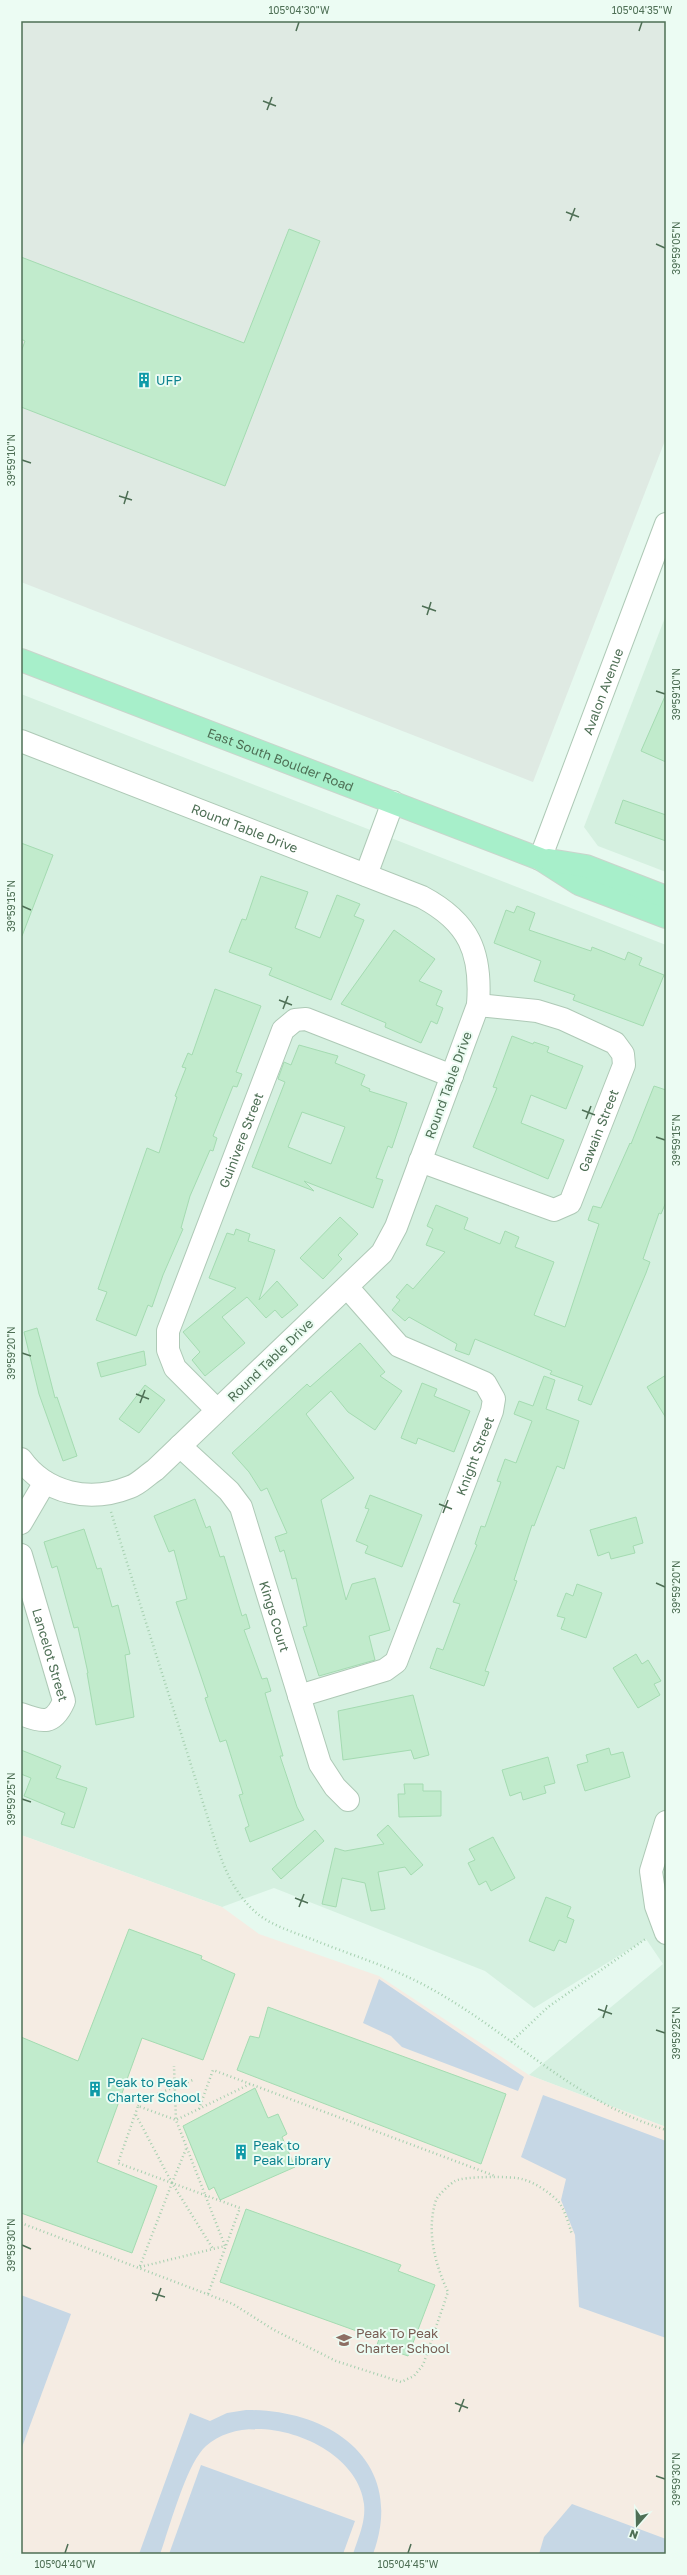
<svg xmlns="http://www.w3.org/2000/svg" width="687" height="2575" viewBox="0 0 687 2575" font-family="'Golos Text',sans-serif">
<rect width="100%" height="100%" fill="#e6f9ef"/>
<g fill="#d5f0e0">
<polygon points="666,615 666,872 598,846 584,827"/>
<polygon points="21,694 666,945 666,2127 529,2075 663,1964 646,1939 534,2008 485,1971 274,1888 222,1907 21,1835"/>
</g>
<polygon fill="#dfeae3" points="21,21 666,21 666,438 533,782 21,582"/>
<polygon fill="#f5ece3" points="21,1835 222,1907 259,1934 379,1976 529,2075 666,2127 666,2554 21,2554"/>
<g fill="#c6d7e5">
<polygon points="379,1979 524,2077 518,2091 402,2047 391,2036 363,2023"/>
<polygon points="543,2095 666,2141 666,2338 579,2307 575,2235 561,2200 566,2179 521,2157"/>
<polygon points="21,2295 71,2314 21,2450"/>
<path d="M 246,2410 C 331,2409 407,2462 373,2554 L 353,2554 C 358,2538 366,2522 364,2504 C 358,2443 251,2405 206,2446 C 186,2464 170,2527 160,2554 L 139,2554 L 190,2413 L 210,2421 L 227,2413 Z"/>
<polygon points="201,2465 355,2521 343,2554 169,2554"/>
<polygon points="572,2504 666,2539 666,2554 539,2554 544,2537"/>
</g>
<g fill="#c1ebcc" stroke="#a4dbb1" fill-rule="evenodd">
<polygon points="289,229 320,241 225,486 21,407 21,352 25,341 21,339 21,257 244,343"/>
<polygon points="666,694 666,762 641,751"/>
<polygon points="623,800 666,815 666,841 615,823"/>
<polygon points="21,843 53,855 22,936 21,935"/>
<polygon points="261,876 308,892 295,928 320,938 337,895 360,904 354,916 364,920 331,1000 269,975 272,968 229,952 242,919 246,920"/>
<polygon points="517,906 535,913 529,930 591,951 592,947 625,960 628,952 642,958 639,965 664,975 643,1026 573,1000 575,995 534,981 541,961 494,943 506,910 514,913"/>
<polygon points="394,930 435,959 419,981 442,991 436,1005 443,1008 437,1024 431,1021 421,1043 385,1027 386,1023 341,1004"/>
<polygon points="215,989 261,1006 236,1072 242,1074 237,1087 233,1086 213,1136 217,1138 213,1151 210,1150 190,1196 181,1228 183,1229 163,1275 152,1307 148,1305 136,1336 96,1320 107,1292 98,1289 147,1148 159,1153 177,1097 175,1096 186,1068 182,1067 188,1053 192,1055"/>
<polygon points="512,1036 533,1044 534,1042 549,1047 547,1052 583,1066 566,1109 531,1095 521,1123 564,1140 548,1179 473,1147 497,1088 493,1087"/>
<path d="M 299,1045 L 338,1056 L 335,1063 L 365,1075 L 361,1085 L 370,1089 L 369,1091 L 407,1103 L 392,1148 L 388,1146 L 376,1178 L 383,1180 L 373,1208 L 304,1181 L 314,1191 L 252,1167 L 285,1082 L 278,1079 L 284,1062 L 291,1065 ZM 302,1112 L 345,1127 L 331,1164 L 288,1147 Z"/>
<polygon points="654,1086 666,1090 666,1202 661,1214 659,1213 643,1259 650,1262 646,1273 591,1405 578,1400 583,1386 550,1374 552,1371 475,1339 469,1355 455,1350 457,1344 409,1317 405,1321 392,1310 400,1300 396,1297 407,1284 413,1289 445,1252 426,1245 433,1229 427,1226 436,1205 468,1218 464,1229 500,1244 505,1231 519,1237 515,1247 554,1262 534,1315 565,1327 599,1224 588,1220 593,1206 601,1208 630,1143 631,1144"/>
<polygon points="340,1217 358,1234 338,1255 342,1259 323,1279 300,1258"/>
<polygon points="236,1229 250,1234 248,1241 275,1250 259,1300 277,1281 298,1305 282,1318 275,1310 266,1318 247,1297 222,1317 245,1343 205,1376 192,1360 200,1352 183,1332 236,1288 209,1278 227,1233 234,1235"/>
<polygon points="37,1328 55,1398 57,1397 77,1456 63,1461 39,1394 24,1332"/>
<polygon points="360,1343 385,1372 380,1376 402,1391 375,1430 348,1412 331,1391 306,1414 354,1478 321,1500 346,1600 352,1584 375,1578 390,1630 369,1636 375,1660 319,1676 303,1627 307,1626 296,1578 292,1579 284,1550 280,1552 275,1537 287,1533 267,1488 261,1491 249,1472 232,1453 307,1384 310,1387"/>
<polygon points="144,1351 146,1365 101,1377 97,1363"/>
<polygon points="666,1375 666,1418 647,1387"/>
<polygon points="544,1376 555,1380 546,1409 579,1421 564,1469 557,1466 534,1526 532,1525 514,1580 517,1581 485,1671 489,1672 484,1686 430,1668 437,1648 443,1650 460,1604 453,1602 477,1545 475,1544 481,1526 485,1527 501,1482 497,1481 505,1459 516,1463 532,1421 514,1414 519,1401 533,1406"/>
<polygon points="422,1383 437,1389 434,1396 470,1411 454,1452 418,1438 416,1444 401,1438"/>
<polygon points="145,1385 165,1400 139,1433 119,1419"/>
<polygon points="370,1495 422,1515 402,1567 365,1553 368,1546 356,1541 369,1509 365,1508"/>
<polygon points="195,1499 206,1528 210,1526 220,1557 224,1556 242,1616 246,1614 250,1628 244,1630 262,1679 267,1678 271,1691 265,1693 283,1756 280,1756 297,1807 304,1820 250,1842 245,1828 249,1826 239,1795 243,1794 226,1740 220,1742 205,1698 208,1697 176,1602 187,1599 174,1550 169,1552 154,1516"/>
<polygon points="636,1517 643,1543 633,1546 635,1553 611,1559 609,1552 598,1556 590,1530"/>
<polygon points="84,1529 97,1569 101,1568 112,1607 118,1605 130,1654 125,1655 134,1717 96,1725 87,1673 88,1673 78,1627 74,1628 57,1566 52,1568 44,1542"/>
<polygon points="577,1584 602,1593 586,1638 561,1629 565,1618 557,1616 566,1593 573,1596"/>
<polygon points="636,1654 642,1664 648,1660 661,1681 654,1684 660,1695 638,1708 613,1668"/>
<polygon points="413,1695 429,1755 414,1759 411,1750 343,1760 338,1711"/>
<polygon points="609,1748 611,1755 623,1752 630,1777 585,1791 577,1765 588,1762 586,1755"/>
<polygon points="21,1750 61,1766 56,1778 87,1788 74,1828 61,1824 65,1813 24,1796 31,1778 21,1774"/>
<polygon points="548,1757 555,1783 544,1786 546,1793 523,1800 521,1792 510,1796 502,1770"/>
<polygon points="404,1784 423,1784 423,1791 441,1791 441,1816 399,1817 398,1794 405,1794"/>
<polygon points="388,1825 423,1865 411,1875 405,1867 378,1872 385,1909 371,1911 365,1883 342,1878 336,1907 322,1904 335,1848 345,1851 384,1844 377,1835"/>
<polygon points="315,1830 324,1841 281,1879 272,1869"/>
<polygon points="493,1837 515,1878 491,1891 486,1881 479,1885 468,1863 475,1860 469,1849"/>
<polygon points="546,1897 571,1907 567,1917 574,1920 566,1943 559,1940 554,1951 529,1941"/>
<polygon points="129,1929 202,1956 201,1959 235,1974 203,2060 142,2038 97,2162 157,2186 132,2253 21,2213 21,2037 78,2061"/>
<polygon points="268,2007 506,2094 481,2164 237,2070 250,2036 259,2038"/>
<polygon points="255,2088 268,2118 278,2114 287,2134 282,2137 295,2167 220,2200 214,2187 209,2190 183,2126"/>
<polygon points="246,2209 401,2265 398,2271 435,2285 408,2356 377,2345 379,2339 220,2282"/>
</g>
<g fill="none" stroke-linecap="round" stroke-linejoin="round">
<g stroke="#aec9b6" stroke-width="24">
<g id="minor">
<path id="s1" d="M 21,741 L 422,897 C 469,922 482,952 478,1005 L 396,1227 L 382,1253 L 155,1470 C 147,1475 139,1484 130,1487 C 90,1503 46,1494 21,1459"/>
<path id="s2" d="M 540,859 L 666,524"/>
<polyline points="366,875 393,802"/>
<path id="s3" d="M 420,1161 L 554,1210 L 570,1203 L 624,1065 L 623,1054 L 615,1043 L 563,1019 L 537,1011 L 478,1005"/>
<path id="s4" d="M 217,1410 L 175,1368 L 168,1350 L 168,1331 L 283,1030 L 295,1020 L 306,1019 L 452,1076"/>
<path id="s5" d="M 180,1446 L 229,1491 L 241,1507 L 320,1764 L 335,1787 L 348,1800"/>
<polyline points="21,1523 45,1482"/>
<path id="s6" d="M 21,1555 L 64,1701 C 53,1726 43,1722 21,1714"/>
<path id="s7" d="M 299,1696 L 385,1670 L 396,1662 L 492,1411 L 494,1399 L 485,1383 L 399,1346 L 347,1287"/>
<polyline points="666,1822 651,1871 656,1906 666,1933"/>
</g>
</g>
<g stroke="#cad4cc" stroke-width="24">
<g id="major">
<path id="s8" d="M 21,660 L 540,859 L 579,884 L 666,917"/>
<polyline points="549,860 586,866 666,897"/>
</g>
</g>
<g stroke="#a5cfaf" stroke-width="2.5" stroke-dasharray="1 3" stroke-linecap="butt">
<path d="M 111,1512 L 217,1847 C 226,1873 236,1896 259,1915 C 275,1927 296,1933 314,1940 C 351,1955 391,1967 426,1986 C 510,2031 572,2101 666,2130"/>
<polyline points="511,2042 548,2007 647,1938"/>
<polyline points="138,2106 144,2099 193,2080"/>
<polyline points="199,2109 213,2070 495,2176"/>
<polyline points="136,2115 172,2183 213,2249"/>
<polyline points="172,2183 118,2163 138,2106 176,2120 174,2066"/>
<polyline points="172,2183 186,2149"/>
<path d="M 21,2223 L 233,2304 L 274,2330 L 336,2361 L 401,2382 L 414,2376 L 423,2365 L 448,2292 C 435,2264 426,2231 436,2200 C 438,2195 450,2184 455,2181 C 464,2176 512,2176 522,2179 C 534,2182 549,2192 558,2201 C 565,2210 569,2224 572,2235"/>
<polyline points="140,2266 172,2183 240,2208 208,2294"/>
<polyline points="140,2267 225,2246 176,2120 250,2084"/>
</g>
<use href="#minor" stroke="#fff" stroke-width="22"/>
<use href="#major" stroke="#a7efca" stroke-width="22"/>
</g>
<path fill="none" stroke="#4e6f55" stroke-width="1.5" d="M 296,31 L 299,22M 639,31 L 642,22M 263,101 L 276,106M 267,110 L 272,97M 566,212 L 579,217M 570,221 L 575,208M 656,244 L 665,248M 22,460 L 31,463M 119,496 L 132,500M 124,504 L 128,491M 422,606 L 436,611M 427,615 L 431,602M 656,691 L 665,694M 22,906 L 31,910M 279,1000 L 292,1005M 283,1009 L 288,996M 582,1110 L 595,1115M 586,1119 L 591,1106M 656,1137 L 665,1140M 22,1353 L 31,1356M 136,1394 L 149,1399M 140,1403 L 145,1390M 439,1504 L 452,1509M 443,1513 L 448,1500M 656,1583 L 665,1587M 22,1799 L 31,1802M 295,1898 L 308,1903M 299,1907 L 304,1894M 598,2009 L 612,2014M 603,2018 L 607,2005M 656,2030 L 665,2033M 22,2245 L 31,2249M 152,2293 L 165,2297M 156,2301 L 161,2288M 455,2403 L 468,2408M 459,2412 L 464,2399M 656,2476 L 665,2479M 65,2553 L 68,2544M 408,2553 L 411,2544"/>
<defs>
<g id="building-bare" transform="scale(1.2)"><path d="M-4-6H4V6H1V3H-1V6H-4ZM-2.5-4.3h1.7v1.8h-1.7ZM.8-4.3h1.7v1.8H.8ZM-2.5-1h1.7V.8h-1.7ZM.8-1h1.7V.8H.8Z" fill="#0f9aa8" stroke="#ecfcf3" stroke-width="2.5" paint-order="stroke"/></g>
<g id="school-bare" transform="scale(1.2)"><path d="M0-5L7-2L0 1L-7-2ZM-4 1L0 2.5L4 1V4Q0 6-4 4Z" fill="#8d6e63" stroke="#ecfcf3" stroke-width="2.5" paint-order="stroke"/></g>
</defs>
<g fill-rule="evenodd">
<use href="#building-bare" x="144" y="380"/>
<use href="#building-bare" x="95" y="2089"/>
<use href="#building-bare" x="241" y="2152"/>
<use href="#school-bare" x="344" y="2340"/>
</g>
<g text-anchor="middle" stroke-width="4" stroke-linejoin="round" paint-order="stroke">
<g font-size="13" fill="#0d838f" stroke="#ecfcf3" text-anchor="start">
<text x="156" y="385">UFP</text>
<text x="107" y="2087">Peak to Peak<tspan x="107" dy="15">Charter School</tspan></text>
<text x="253" y="2150">Peak to<tspan x="253" dy="15">Peak Library</tspan></text>
</g>
<g font-size="13" fill="#4e6f55" stroke="#ecfcf3">
<text dy="5" stroke="none"><textPath href="#s2" startOffset="179">Avalon Avenue</textPath></text>
<text dy="5" stroke="none"><textPath href="#s8" startOffset="278">East South Boulder Road</textPath></text>
<text dy="5" stroke="none"><textPath href="#s1" startOffset="240">Round Table Drive</textPath></text>
<text transform="translate(448 1085) rotate(-70)" y="5">Round Table Drive</text>
<text dy="5" stroke="none"><textPath href="#s3" startOffset="238">Gawain Street</textPath></text>
<text dy="5" stroke="none"><textPath href="#s4" startOffset="302">Guinivere Street</textPath></text>
<text transform="translate(270 1360) rotate(-44)" y="5">Round Table Drive</text>
<text dy="5" stroke="none"><textPath href="#s7" startOffset="324">Knight Street</textPath></text>
<text dy="5" stroke="none"><textPath href="#s5" startOffset="201">Kings Court</textPath></text>
<text dy="5" stroke="none"><textPath href="#s6" startOffset="104">Lancelot Street</textPath></text>
</g>
<g font-size="13" fill="#785e54" stroke="#ecfcf3" text-anchor="start">
<text x="356" y="2338">Peak To Peak<tspan x="356" dy="15">Charter School</tspan></text>
</g>
</g>
<rect width="687" height="2575" fill="none" stroke="#ecfcf3" stroke-width="44"/>
<g transform="translate(637 2525) rotate(200)" stroke="#ecfcf3" stroke-width="3" paint-order="stroke">
<path d="M0-3L7 15L0 10L-7 15Z" fill="#4e6f55"/>
<text y="-6" font-size="11" font-weight="bold" text-anchor="middle" fill="#4e6f55">N</text>
</g>
<rect x="22" y="22" width="643" height="2531" fill="none" stroke="#4e6f55" stroke-width="1.5"/>
<g font-size="10" text-anchor="middle" fill="#4e6f55">
<text x="299" y="14">105°04'30"W</text>
<text x="642" y="14">105°04'35"W</text>
<text transform="translate(676 248) rotate(-90)" y="4">39°59'05"N</text>
<text transform="translate(11 460) rotate(-90)" y="4">39°59'10"N</text>
<text transform="translate(676 694) rotate(-90)" y="4">39°59'10"N</text>
<text transform="translate(11 906) rotate(-90)" y="4">39°59'15"N</text>
<text transform="translate(676 1140) rotate(-90)" y="4">39°59'15"N</text>
<text transform="translate(11 1353) rotate(-90)" y="4">39°59'20"N</text>
<text transform="translate(676 1587) rotate(-90)" y="4">39°59'20"N</text>
<text transform="translate(11 1799) rotate(-90)" y="4">39°59'25"N</text>
<text transform="translate(676 2033) rotate(-90)" y="4">39°59'25"N</text>
<text transform="translate(11 2245) rotate(-90)" y="4">39°59'30"N</text>
<text transform="translate(676 2479) rotate(-90)" y="4">39°59'30"N</text>
<text x="65" y="2568">105°04'40"W</text>
<text x="408" y="2568">105°04'45"W</text>
</g>
</svg>
